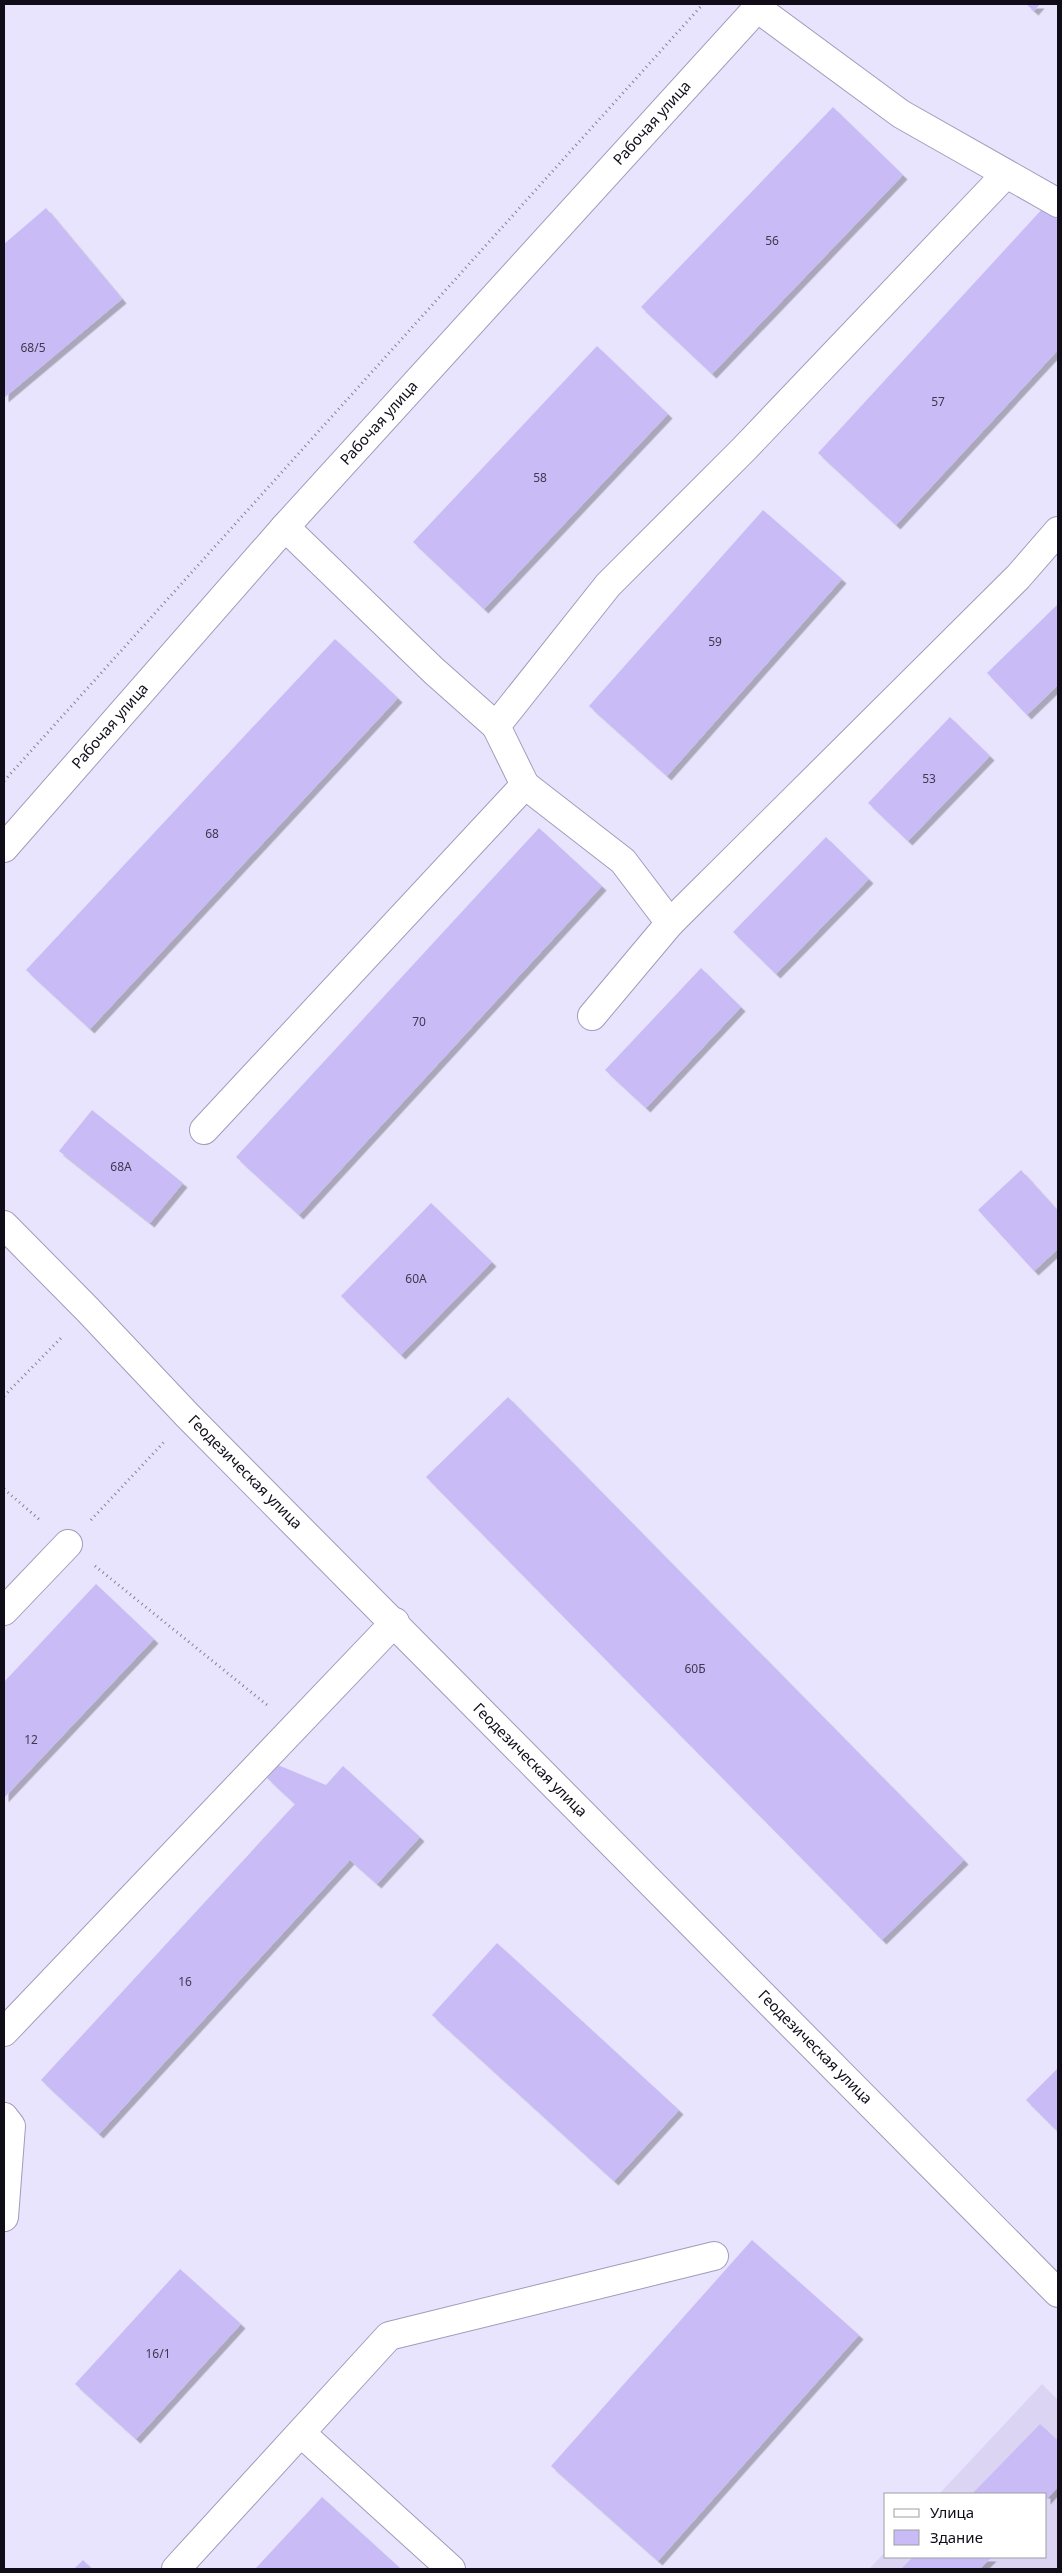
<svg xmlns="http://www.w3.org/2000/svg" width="1062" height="2573" viewBox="0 0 1062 2573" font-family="'Noto Sans',sans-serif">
<defs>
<filter id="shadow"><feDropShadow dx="4.5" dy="4.5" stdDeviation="0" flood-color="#0004"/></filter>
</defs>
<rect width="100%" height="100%" fill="#e9e4fe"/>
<polygon fill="#dbd4f3" points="1042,2384 1058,2400 1058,2569 869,2569 886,2551 886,2557 1046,2557 1046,2494 939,2494"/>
<g fill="#c9bcf6" filter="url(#shadow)">
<polygon points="1026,4 1040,4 1034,11"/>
<polygon points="833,107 903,175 712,374 641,307"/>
<polygon points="1044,207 1058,220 1058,350 896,525 818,453"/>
<polygon points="46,208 122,299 4,398 4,244"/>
<polygon points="597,346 668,414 484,609 413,542"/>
<polygon points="763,510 842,579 667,776 589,706"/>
<polygon points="1058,604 1058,685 1027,715 987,673"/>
<polygon points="335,639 398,698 90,1029 26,970"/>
<polygon points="950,717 990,756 908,841 868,803"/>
<polygon points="539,828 602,886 299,1215 236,1157"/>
<polygon points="826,837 869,879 776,974 733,932"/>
<polygon points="701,968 741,1007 646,1108 605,1070"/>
<polygon points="92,1110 183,1183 150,1223 59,1151"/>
<polygon points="1021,1170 1058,1211 1058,1249 1034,1271 978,1210"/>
<polygon points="431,1203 492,1262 401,1355 341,1296"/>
<polygon points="508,1397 964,1860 882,1940 426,1477"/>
<polygon points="96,1584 154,1639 4,1798 4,1682"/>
<polygon points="278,1765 326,1785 343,1766 420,1837 377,1884 350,1860 99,2134 41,2080 295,1804 267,1778"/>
<polygon points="497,1943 679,2110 614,2181 432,2015"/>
<polygon points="1058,2068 1058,2132 1026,2100"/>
<polygon points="752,2240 859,2335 658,2561 551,2466"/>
<polygon points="180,2269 241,2324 136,2439 75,2384"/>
<polygon points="1040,2424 1058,2441 1058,2487 1046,2500 1046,2494 972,2494"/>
<polygon points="322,2497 401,2569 255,2569"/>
<polygon points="913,2557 992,2557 980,2569 901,2569"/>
<polygon points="83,2560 92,2569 74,2569"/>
</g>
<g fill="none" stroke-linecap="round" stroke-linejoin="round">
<g stroke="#a29bba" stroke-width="30">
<g id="minor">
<polyline points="757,8 901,114 1058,203"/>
<polyline points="285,527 434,671 496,726"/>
<polyline points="525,785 623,861 670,923"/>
<polyline points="4,848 285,527 761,4"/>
<polyline points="592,1016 670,923 1018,577 1058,531"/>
<polyline points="204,1130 525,785 496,726 608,585 744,449 1006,174"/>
<polyline points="4,1225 88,1310 188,1416 1058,2293"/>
<polyline points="4,1611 68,1544"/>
<polyline points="4,2032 395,1622"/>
<polyline points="4,2117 11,2126 4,2217"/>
<polyline points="301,2433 451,2569"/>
<polyline points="176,2569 389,2336 714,2256"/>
</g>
</g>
<g stroke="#868295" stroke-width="3" stroke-dasharray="1 4" stroke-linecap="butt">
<polyline points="4,781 703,4"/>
<polyline points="4,1396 63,1336"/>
<polyline points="4,1489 41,1521"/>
<polyline points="91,1520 164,1442"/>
<polyline points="95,1566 267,1705"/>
</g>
<use href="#minor" stroke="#fff" stroke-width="28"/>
</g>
<g text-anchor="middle" stroke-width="4.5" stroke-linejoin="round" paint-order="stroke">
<g font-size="12" fill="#3e3950">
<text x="772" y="245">56</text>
<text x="33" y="352">68/5</text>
<text x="938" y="406">57</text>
<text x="540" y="482">58</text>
<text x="715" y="646">59</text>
<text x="929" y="783">53</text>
<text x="212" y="838">68</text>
<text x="419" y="1026">70</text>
<text x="121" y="1171">68А</text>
<text x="416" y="1283">60А</text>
<text x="695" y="1673">60Б</text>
<text x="31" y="1744">12</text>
<text x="185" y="1986">16</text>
<text x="158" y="2358">16/1</text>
</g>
<g font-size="15" fill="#100d18" stroke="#fff">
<text transform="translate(652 123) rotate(-48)" y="5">Рабочая улица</text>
<text transform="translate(379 423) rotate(-48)" y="5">Рабочая улица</text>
<text transform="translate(110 726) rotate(-49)" y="5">Рабочая улица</text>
<text transform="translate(245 1472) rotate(45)" y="5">Геодезическая улица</text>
<text transform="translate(530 1760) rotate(45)" y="5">Геодезическая улица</text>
<text transform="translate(815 2047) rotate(45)" y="5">Геодезическая улица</text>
</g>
</g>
<rect width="1062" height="2573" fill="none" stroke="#100d18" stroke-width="10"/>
<rect x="884" y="2493" width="162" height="65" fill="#ffffff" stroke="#9f9ea3"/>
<rect x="894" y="2509" width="25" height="8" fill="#ffffff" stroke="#9f9ea3"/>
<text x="930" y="2518" font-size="15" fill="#100d18">Улица</text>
<rect x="894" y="2530" width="25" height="15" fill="#c9bcf6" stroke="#9f9ea3"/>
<text x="930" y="2543" font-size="15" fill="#100d18">Здание</text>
</svg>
